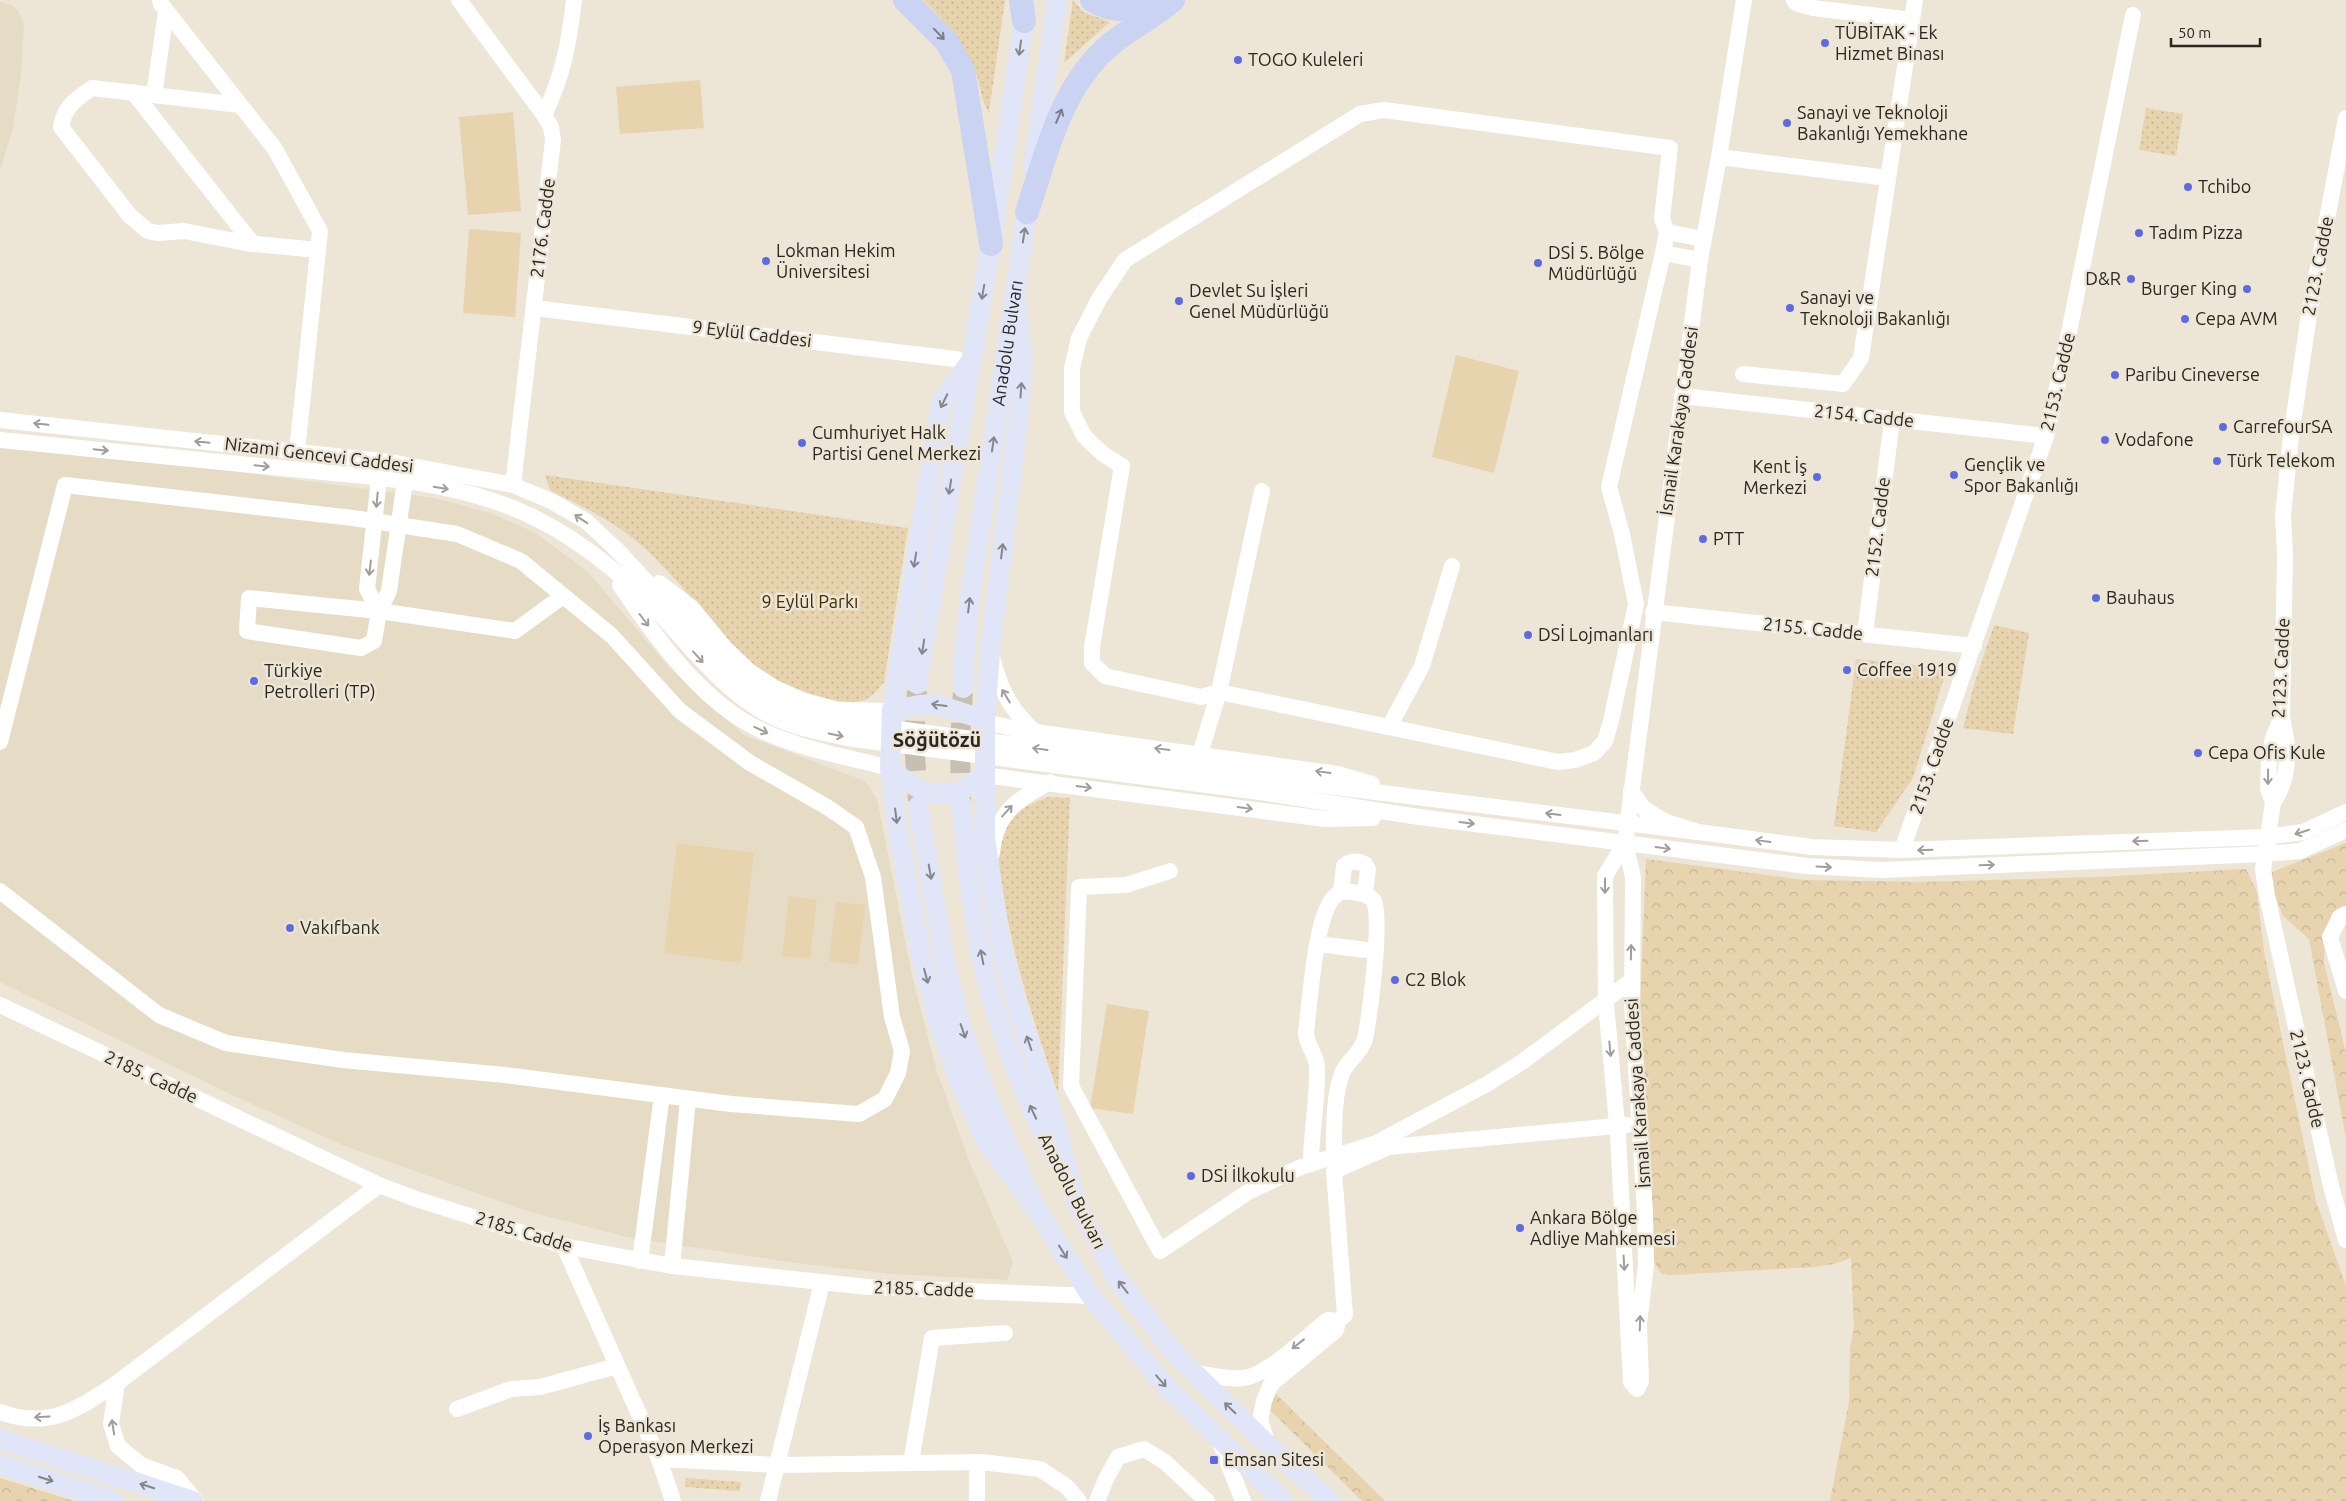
<svg xmlns="http://www.w3.org/2000/svg" width="2346" height="1501" viewBox="0 0 2346 1501" font-family="Ubuntu,sans-serif">
<defs>
<pattern id="grass-dots" width="8" height="8" patternUnits="userSpaceOnUse" patternTransform="scale(1.25)"><rect width="8" height="8" fill="#e7d3ae"/><path d="M2 2h.1M6 6h.1" fill="none" stroke="#c6b595" stroke-width="1.8" stroke-linecap="round"/></pattern>
<pattern id="forest-crowns" width="20" height="18" patternUnits="userSpaceOnUse" patternTransform="scale(1.25)"><rect width="20" height="18" fill="#e7d3ae"/><path d="M2 6a3 3 0 1 1 6 0M12 15a3 3 0 1 1 6 0" fill="none" stroke="#c6b595"/></pattern>
</defs>
<rect width="100%" height="100%" fill="#ede5d6"/>
<g fill="#e6dbc5">
<polygon points="0,2 12,5 18,11 24,24 21,75 13,129 0,170"/>
<polygon points="0,444 178,464 435,498 490,513 534,532 588,572 667,665 744,735 865,781 877,799 913,980 937,1072 970,1163 1013,1262 1007,1280 893,1274 789,1262 627,1237 527,1211 342,1145 226,1092 0,982"/>
</g>
<g fill="url(#grass-dots)">
<path d="M 923,0 L 1005,0 L 989,112 C 981,102 981,88 977,76 C 965,45 946,22 923,0 Z"/>
<polygon points="1073,0 1083,12 1110,22 1064,63"/>
<polygon points="2146,108 2183,114 2176,156 2139,150"/>
<path d="M 545,475 L 908,528 L 884,682 C 878,689 871,699 861,701 C 839,707 775,684 758,669 C 713,630 681,578 635,540 C 609,519 580,505 550,490 Z"/>
<polygon points="1994,625 2029,633 2013,734 1963,728 1974,685"/>
<polygon points="1856,659 1947,668 1913,778 1876,832 1834,826"/>
<path d="M 1048,797 L 1070,798 L 1058,1093 C 1036,1029 1015,966 1004,898 C 1002,882 996,862 1000,845 C 1006,818 1024,805 1048,797 Z"/>
<polygon points="685,1478 741,1482 740,1491 685,1487"/>
</g>
<g fill="url(#forest-crowns)">
<polygon points="2346,843 2346,908 2332,913 2325,933 2324,963 2346,1053 2346,1138 2309,939 2283,916 2267,874"/>
<polygon points="1646,859 1804,880 1923,882 2096,877 2246,869 2257,892 2264,952 2316,1201 2346,1286 2346,1501 1830,1501 1849,1402 1850,1349 1854,1327 1851,1258 1834,1264 1814,1267 1673,1275 1662,1274 1656,1266 1653,1255 1640,1008"/>
<polygon points="1274,1392 1385,1501 1362,1501 1271,1411 1271,1401"/>
<polygon points="0,1478 74,1501 0,1501"/>
</g>
<g fill="#e7d3ae">
<polygon points="700,80 704,128 620,134 616,87"/>
<polygon points="513,112 521,211 468,215 459,117"/>
<polygon points="469,229 521,233 515,317 463,313"/>
<polygon points="1456,355 1519,371 1494,473 1432,457"/>
<polygon points="677,843 754,853 741,963 664,953"/>
<polygon points="789,896 817,900 810,959 782,956"/>
<polygon points="836,902 865,905 858,965 829,961"/>
<polygon points="1107,1004 1149,1011 1133,1114 1090,1108"/>
</g>
<g fill="none" stroke-linecap="round" stroke-linejoin="round">
<g stroke="#c6bfb2" stroke-width="20" stroke-dasharray="20 10" stroke-linecap="butt">
<polyline points="917,691 914,740 918,801"/>
<polyline points="961,803 960,744 963,688"/>
</g>
<g stroke="#fff" stroke-width="16">
<polyline points="160,0 161,4 275,149 320,231 297,452"/>
<polyline points="459,0 544,115 551,127 553,140 513,485"/>
<polyline points="1794,0 1796,3 1813,8 1912,20"/>
<polyline points="133,92 253,244"/>
<polyline points="154,95 166,12"/>
<path d="M 240,105 L 92,88 C 76,99 64,107 61,127 L 130,216 L 148,231 L 157,233 L 184,231 L 245,243 L 318,250"/>
<polygon points="1384,110 1670,148 1662,219 1667,232 1663,253 1609,487 1622,534 1636,604 1611,721 1605,741 1594,753 1575,760 1558,762 1219,692 1201,697 1105,676 1092,663 1092,647 1122,466 1103,454 1084,436 1072,412 1072,368 1079,338 1099,299 1125,260 1360,114"/>
<path d="M 544,115 C 563,76 569,43 574,0"/>
<polyline points="2346,118 2309,315 2291,436 2283,516 2285,554 2282,717 2273,738 2269,757 2268,788 2273,803 2263,869 2267,896 2331,1186 2346,1240"/>
<polyline points="1719,157 1888,178"/>
<polyline points="1667,232 1703,239"/>
<polyline points="1663,253 1700,260"/>
<polyline points="534,308 971,361"/>
<polyline points="1743,374 1843,384 1861,358 1915,0"/>
<polyline points="1682,396 2046,436"/>
<polyline points="0,420 391,462 513,485 551,501 586,521 618,551 722,663 749,689 778,706 816,718 1262,778 1698,832"/>
<path d="M 0,440 C 94,449 188,459 282,468 C 368,477 460,479 539,520 C 582,542 621,574 654,608 C 691,646 720,688 767,714 C 793,728 824,733 853,739 L 1260,792 L 1419,817 L 1807,866 L 1881,870 L 2264,854 L 2300,851 L 2346,830"/>
<polyline points="405,481 389,591 379,611 374,641 361,648 247,631 249,598 379,611 515,631 563,596"/>
<polyline points="659,583 692,608 725,648 749,671 773,687 804,701 837,710 892,711"/>
<path d="M 620,585 C 653,634 697,695 749,724 C 791,748 844,756 890,768"/>
<polyline points="379,611 367,589 379,478"/>
<polyline points="1653,612 1974,646"/>
<polyline points="1865,634 1892,420"/>
<path d="M 992,658 C 1002,692 1009,708 1035,732"/>
<polyline points="985,720 994,724 1021,730 1338,774 1372,784"/>
<polyline points="1389,727 1422,666 1452,566"/>
<polyline points="0,742 65,485 353,518 457,534 521,561 612,636 680,711 750,763 827,807 856,827 873,877 892,1017 902,1051 898,1073 885,1099 859,1114 731,1104 505,1075 343,1060 226,1043 159,1015 0,891"/>
<polyline points="1200,754 1219,692 1262,491"/>
<polyline points="983,775 1325,819 1373,818"/>
<polyline points="1631,791 1644,809 1666,822 1698,832 1812,847 1902,850 2266,837 2303,832 2346,812"/>
<path d="M 2273,803 C 2291,776 2289,747 2282,717"/>
<polyline points="1625,843 1605,876 1606,1004 1618,1135 1631,1382 1637,1389 1641,1381 1639,1324 1646,1265 1645,1213 1632,1004 1633,877 1625,843 1700,260 1719,157 1744,0"/>
<polyline points="1902,850 2046,436 2065,352 2133,15"/>
<path d="M 992,853 C 996,813 1016,800 1050,782"/>
<polyline points="1170,871 1126,885 1079,887 1071,1086 1160,1251 1248,1192 1301,1167 1376,1143 1487,1084 1522,1062 1631,981"/>
<path d="M 1341,892 L 1344,866 C 1350,860 1358,861 1365,864 L 1368,869 L 1365,894"/>
<polyline points="2346,914 2340,917 2330,937 2346,991"/>
<polyline points="1318,944 1375,951"/>
<polyline points="0,1005 379,1185 416,1199 564,1246 672,1266 868,1287 1091,1296"/>
<path d="M 1311,1164 C 1311,1132 1318,1100 1317,1068 C 1317,1054 1306,1046 1306,1032 C 1310,1003 1315,913 1335,896 C 1340,891 1346,891 1353,892 C 1362,894 1368,894 1374,901 C 1382,923 1370,1013 1365,1039 C 1361,1053 1349,1059 1343,1071 C 1333,1093 1334,1133 1334,1157"/>
<polyline points="564,1246 659,1459 777,1465 982,1462 1040,1469 1067,1487 1079,1501"/>
<polyline points="640,1261 662,1095"/>
<polyline points="672,1266 688,1099"/>
<path d="M 1194,1372 C 1210,1375 1227,1380 1243,1378 C 1267,1376 1308,1335 1328,1320 L 1338,1321"/>
<polyline points="117,1383 111,1424 118,1446 141,1465 177,1478 196,1501"/>
<polyline points="457,1409 511,1389 540,1387 617,1366"/>
<path d="M 0,1412 C 49,1430 78,1409 117,1383 L 379,1185"/>
<polyline points="1219,1440 1243,1501"/>
<polyline points="1268,1445 1260,1420 1264,1401 1271,1384 1336,1330 1338,1321 1345,1315 1334,1171 1389,1147 1627,1125"/>
<polyline points="659,1459 673,1501"/>
<polyline points="911,1463 932,1338 1005,1333"/>
<polyline points="768,1501 822,1283"/>
<polyline points="977,1501 977,1462"/>
<polyline points="1097,1501 1106,1479 1118,1457 1144,1449 1165,1462 1207,1501"/>
</g>
<g stroke="#e0e5f7" stroke-width="20">
<polyline points="1033,169 1057,0"/>
<polyline points="1015,292 1023,364 1018,421 990,651 985,720 985,838 1001,945 1019,1012 1045,1088 1078,1207"/>
<polyline points="971,361 941,402 892,711 890,768 897,827 921,955 937,1017 961,1085 987,1143 1037,1210"/>
<polyline points="917,684 991,244 1026,7"/>
<path id="s1" d="M 963,688 L 965,647 L 971,590 L 1029,198"/>
<polyline points="892,711 919,705 935,704 985,720"/>
<path d="M 890,768 C 907,784 929,798 954,793 C 965,791 975,781 983,775"/>
<path d="M 961,803 C 968,862 972,923 987,980 C 1002,1042 1027,1101 1055,1158"/>
<polyline points="918,806 946,968 961,1027 993,1112 1037,1210 1091,1296 1164,1384 1283,1501"/>
<polyline points="1073,1196 1117,1279 1177,1356 1268,1445 1330,1501"/>
<polyline points="0,1439 193,1501"/>
<polyline points="0,1464 114,1501"/>
</g>
<g stroke="#cbd3f2" stroke-width="24">
<polyline points="905,0 946,41 963,70 991,244"/>
<polyline points="1021,0 1024,21"/>
<path d="M 1092,0 C 1111,11 1127,13 1146,0"/>
<path d="M 1027,212 C 1047,152 1060,87 1111,44 C 1130,28 1154,17 1173,0"/>
</g>
</g>
<defs><path id="oneway-shaft" d="M-6 0H5M1.5-3L5.5 0L1.5 3" fill="none" stroke-width="1.6" stroke-linecap="round" stroke-linejoin="round" transform="scale(1.25)"/></defs>
<g stroke="#7a7d8a">
<use href="#oneway-shaft" transform="translate(939 34) rotate(46)"/>
<use href="#oneway-shaft" transform="translate(1059 116) rotate(-67)"/>
</g>
<g stroke="#85868c">
<use href="#oneway-shaft" transform="translate(1020 48) rotate(98)"/>
<use href="#oneway-shaft" transform="translate(1024 235) rotate(-81)"/>
<use href="#oneway-shaft" transform="translate(983 292) rotate(100)"/>
<use href="#oneway-shaft" transform="translate(1021 390) rotate(-86)"/>
<use href="#oneway-shaft" transform="translate(944 401) rotate(116)"/>
<use href="#oneway-shaft" transform="translate(993 444) rotate(-82)"/>
<use href="#oneway-shaft" transform="translate(950 487) rotate(99)"/>
<use href="#oneway-shaft" transform="translate(1002 551) rotate(-83)"/>
<use href="#oneway-shaft" transform="translate(915 560) rotate(99)"/>
<use href="#oneway-shaft" transform="translate(969 605) rotate(-83)"/>
<use href="#oneway-shaft" transform="translate(923 647) rotate(99)"/>
<use href="#oneway-shaft" transform="translate(939 705) rotate(-172)"/>
<use href="#oneway-shaft" transform="translate(896 816) rotate(83)"/>
<use href="#oneway-shaft" transform="translate(930 872) rotate(80)"/>
<use href="#oneway-shaft" transform="translate(982 957) rotate(-101)"/>
<use href="#oneway-shaft" transform="translate(926 976) rotate(75)"/>
<use href="#oneway-shaft" transform="translate(963 1031) rotate(71)"/>
<use href="#oneway-shaft" transform="translate(1029 1043) rotate(-109)"/>
<use href="#oneway-shaft" transform="translate(1033 1112) rotate(-115)"/>
<use href="#oneway-shaft" transform="translate(1063 1252) rotate(58)"/>
<use href="#oneway-shaft" transform="translate(1123 1287) rotate(-128)"/>
<use href="#oneway-shaft" transform="translate(1161 1381) rotate(49)"/>
<use href="#oneway-shaft" transform="translate(1230 1408) rotate(-136)"/>
<use href="#oneway-shaft" transform="translate(46 1479) rotate(18)"/>
<use href="#oneway-shaft" transform="translate(147 1486) rotate(-162)"/>
</g>
<g stroke="#9f9e9b">
<use href="#oneway-shaft" transform="translate(41 424) rotate(-174)"/>
<use href="#oneway-shaft" transform="translate(202 442) rotate(-174)"/>
<use href="#oneway-shaft" transform="translate(101 450) rotate(6)"/>
<use href="#oneway-shaft" transform="translate(262 466) rotate(6)"/>
<use href="#oneway-shaft" transform="translate(441 488) rotate(10)"/>
<use href="#oneway-shaft" transform="translate(377 500) rotate(95)"/>
<use href="#oneway-shaft" transform="translate(581 519) rotate(-147)"/>
<use href="#oneway-shaft" transform="translate(370 568) rotate(97)"/>
<use href="#oneway-shaft" transform="translate(644 620) rotate(53)"/>
<use href="#oneway-shaft" transform="translate(698 657) rotate(48)"/>
<use href="#oneway-shaft" transform="translate(1006 696) rotate(-121)"/>
<use href="#oneway-shaft" transform="translate(761 730) rotate(25)"/>
<use href="#oneway-shaft" transform="translate(836 735) rotate(12)"/>
<use href="#oneway-shaft" transform="translate(1040 749) rotate(-172)"/>
<use href="#oneway-shaft" transform="translate(1162 749) rotate(-172)"/>
<use href="#oneway-shaft" transform="translate(1323 772) rotate(-172)"/>
<use href="#oneway-shaft" transform="translate(2268 777) rotate(91)"/>
<use href="#oneway-shaft" transform="translate(1084 787) rotate(8)"/>
<use href="#oneway-shaft" transform="translate(1245 808) rotate(8)"/>
<use href="#oneway-shaft" transform="translate(1007 811) rotate(-48)"/>
<use href="#oneway-shaft" transform="translate(1553 814) rotate(-173)"/>
<use href="#oneway-shaft" transform="translate(1467 823) rotate(7)"/>
<use href="#oneway-shaft" transform="translate(2302 832) rotate(162)"/>
<use href="#oneway-shaft" transform="translate(1763 841) rotate(-172)"/>
<use href="#oneway-shaft" transform="translate(2140 841) rotate(178)"/>
<use href="#oneway-shaft" transform="translate(1663 848) rotate(8)"/>
<use href="#oneway-shaft" transform="translate(1925 850) rotate(178)"/>
<use href="#oneway-shaft" transform="translate(1987 865) rotate(-2)"/>
<use href="#oneway-shaft" transform="translate(1824 867) rotate(3)"/>
<use href="#oneway-shaft" transform="translate(1605 886) rotate(90)"/>
<use href="#oneway-shaft" transform="translate(1631 952) rotate(-89)"/>
<use href="#oneway-shaft" transform="translate(1610 1049) rotate(85)"/>
<use href="#oneway-shaft" transform="translate(1624 1263) rotate(87)"/>
<use href="#oneway-shaft" transform="translate(1640 1323) rotate(-88)"/>
<use href="#oneway-shaft" transform="translate(1298 1344) rotate(142)"/>
<use href="#oneway-shaft" transform="translate(42 1417) rotate(177)"/>
<use href="#oneway-shaft" transform="translate(113 1427) rotate(-99)"/>
</g>
<g fill="#5e6ae2" stroke="#ede5d6" stroke-width="2">
<circle cx="1825" cy="43" r="5"/>
<circle cx="1238" cy="60" r="5"/>
<circle cx="1787" cy="123" r="5"/>
<circle cx="2188" cy="187" r="5"/>
<circle cx="2139" cy="233" r="5"/>
<circle cx="766" cy="261" r="5"/>
<circle cx="1538" cy="263" r="5"/>
<circle cx="2131" cy="279" r="5"/>
<circle cx="2247" cy="289" r="5"/>
<circle cx="1179" cy="301" r="5"/>
<circle cx="1790" cy="308" r="5"/>
<circle cx="2185" cy="319" r="5"/>
<circle cx="2115" cy="375" r="5"/>
<circle cx="2223" cy="427" r="5"/>
<circle cx="2105" cy="440" r="5"/>
<circle cx="802" cy="443" r="5"/>
<circle cx="2217" cy="461" r="5"/>
<circle cx="1954" cy="475" r="5"/>
<circle cx="1817" cy="477" r="5"/>
<circle cx="1703" cy="539" r="5"/>
<circle cx="2096" cy="598" r="5"/>
<circle cx="1528" cy="635" r="5"/>
<circle cx="1847" cy="670" r="5"/>
<circle cx="254" cy="681" r="5"/>
<circle cx="2198" cy="753" r="5"/>
<circle cx="290" cy="928" r="5"/>
<circle cx="1395" cy="980" r="5"/>
<circle cx="1191" cy="1176" r="5"/>
<circle cx="1520" cy="1228" r="5"/>
<circle cx="588" cy="1436" r="5"/>
<rect x="1209" y="1455" width="10" height="10" rx="2.5"/>
</g>
<g text-anchor="middle" stroke-width="5" stroke-linejoin="round" paint-order="stroke">
<g font-size="18" fill="#2a2721" stroke="#ede5d6" text-anchor="start">
<text x="1835" y="39">TÜBİTAK - Ek<tspan x="1835" dy="21">Hizmet Binası</tspan></text>
<text x="1248" y="66">TOGO Kuleleri</text>
<text x="1797" y="119">Sanayi ve Teknoloji<tspan x="1797" dy="21">Bakanlığı Yemekhane</tspan></text>
<text x="2198" y="193">Tchibo</text>
<text x="2149" y="239">Tadım Pizza</text>
<text x="776" y="257">Lokman Hekim<tspan x="776" dy="21">Üniversitesi</tspan></text>
<text x="1548" y="259">DSİ 5. Bölge<tspan x="1548" dy="21">Müdürlüğü</tspan></text>
<text x="2121" y="285" text-anchor="end">D&amp;R</text>
<text x="2237" y="295" text-anchor="end">Burger King</text>
<text x="1189" y="297">Devlet Su İşleri<tspan x="1189" dy="21">Genel Müdürlüğü</tspan></text>
<text x="1800" y="304">Sanayi ve<tspan x="1800" dy="21">Teknoloji Bakanlığı</tspan></text>
<text x="2195" y="325">Cepa AVM</text>
<text x="2125" y="381">Paribu Cineverse</text>
<text x="2233" y="433">CarrefourSA</text>
<text x="812" y="439">Cumhuriyet Halk<tspan x="812" dy="21">Partisi Genel Merkezi</tspan></text>
<text x="2115" y="446">Vodafone</text>
<text x="2227" y="467">Türk Telekom</text>
<text x="1964" y="471">Gençlik ve<tspan x="1964" dy="21">Spor Bakanlığı</tspan></text>
<text x="1807" y="473" text-anchor="end">Kent İş<tspan x="1807" dy="21">Merkezi</tspan></text>
<text x="1713" y="545">PTT</text>
<text x="2106" y="604">Bauhaus</text>
<text x="1538" y="641">DSİ Lojmanları</text>
<text x="1857" y="676">Coffee 1919</text>
<text x="264" y="677">Türkiye<tspan x="264" dy="21">Petrolleri (TP)</tspan></text>
<text x="2208" y="759">Cepa Ofis Kule</text>
<text x="300" y="934">Vakıfbank</text>
<text x="1405" y="986">C2 Blok</text>
<text x="1201" y="1182">DSİ İlkokulu</text>
<text x="1530" y="1224">Ankara Bölge<tspan x="1530" dy="21">Adliye Mahkemesi</tspan></text>
<text x="598" y="1432">İş Bankası<tspan x="598" dy="21">Operasyon Merkezi</tspan></text>
<text x="1224" y="1466">Emsan Sitesi</text>
</g>
<g font-size="18" fill="#2a2721" stroke="#ede5d6">
<text transform="translate(543 228) rotate(-83)" y="6">2176. Cadde</text>
<text transform="translate(2318 266) rotate(-79)" y="6">2123. Cadde</text>
<text transform="translate(752 334) rotate(7)" y="6">9 Eylül Caddesi</text>
<text dy="6" stroke="none"><textPath href="#s1" startOffset="348">Anadolu Bulvarı</textPath></text>
<text transform="translate(2058 382) rotate(-77)" y="6">2153. Cadde</text>
<text transform="translate(1864 416) rotate(6)" y="6">2154. Cadde</text>
<text transform="translate(1679 421) rotate(-82)" y="6">İsmail Karakaya Caddesi</text>
<text transform="translate(319 455) rotate(7)" y="6">Nizami Gencevi Caddesi</text>
<text transform="translate(1878 527) rotate(-83)" y="6">2152. Cadde</text>
<text transform="translate(1813 629) rotate(6)" y="6">2155. Cadde</text>
<text transform="translate(2281 668) rotate(-87)" y="6">2123. Cadde</text>
<text transform="translate(1932 766) rotate(-71)" y="6">2153. Cadde</text>
<text transform="translate(151 1077) rotate(25)" y="6">2185. Cadde</text>
<text transform="translate(2307 1079) rotate(77)" y="6">2123. Cadde</text>
<text transform="translate(1638 1093) rotate(-94)" y="6">İsmail Karakaya Caddesi</text>
<text transform="translate(1072 1191) rotate(63)" y="6">Anadolu Bulvarı</text>
<text transform="translate(524 1232) rotate(17)" y="6">2185. Cadde</text>
<text transform="translate(924 1289) rotate(2)" y="6">2185. Cadde</text>
</g>
<g font-size="18" fill="#3f2c00" stroke="#ede5d6">
<text x="810" y="608">9 Eylül Parkı</text>
</g>
<g font-size="20" font-weight="bold" fill="#2a2721" stroke="#ede5d6">
<text x="937" y="747">Söğütözü</text>
</g>
</g>
<path d="M2171 38v8h89v-8" fill="none" stroke="#2a2721" stroke-width="2.5"/>
<text x="2178" y="38" font-size="15" fill="#2a2721" stroke="#ede5d6" stroke-width="4" paint-order="stroke">50 m</text>
</svg>
